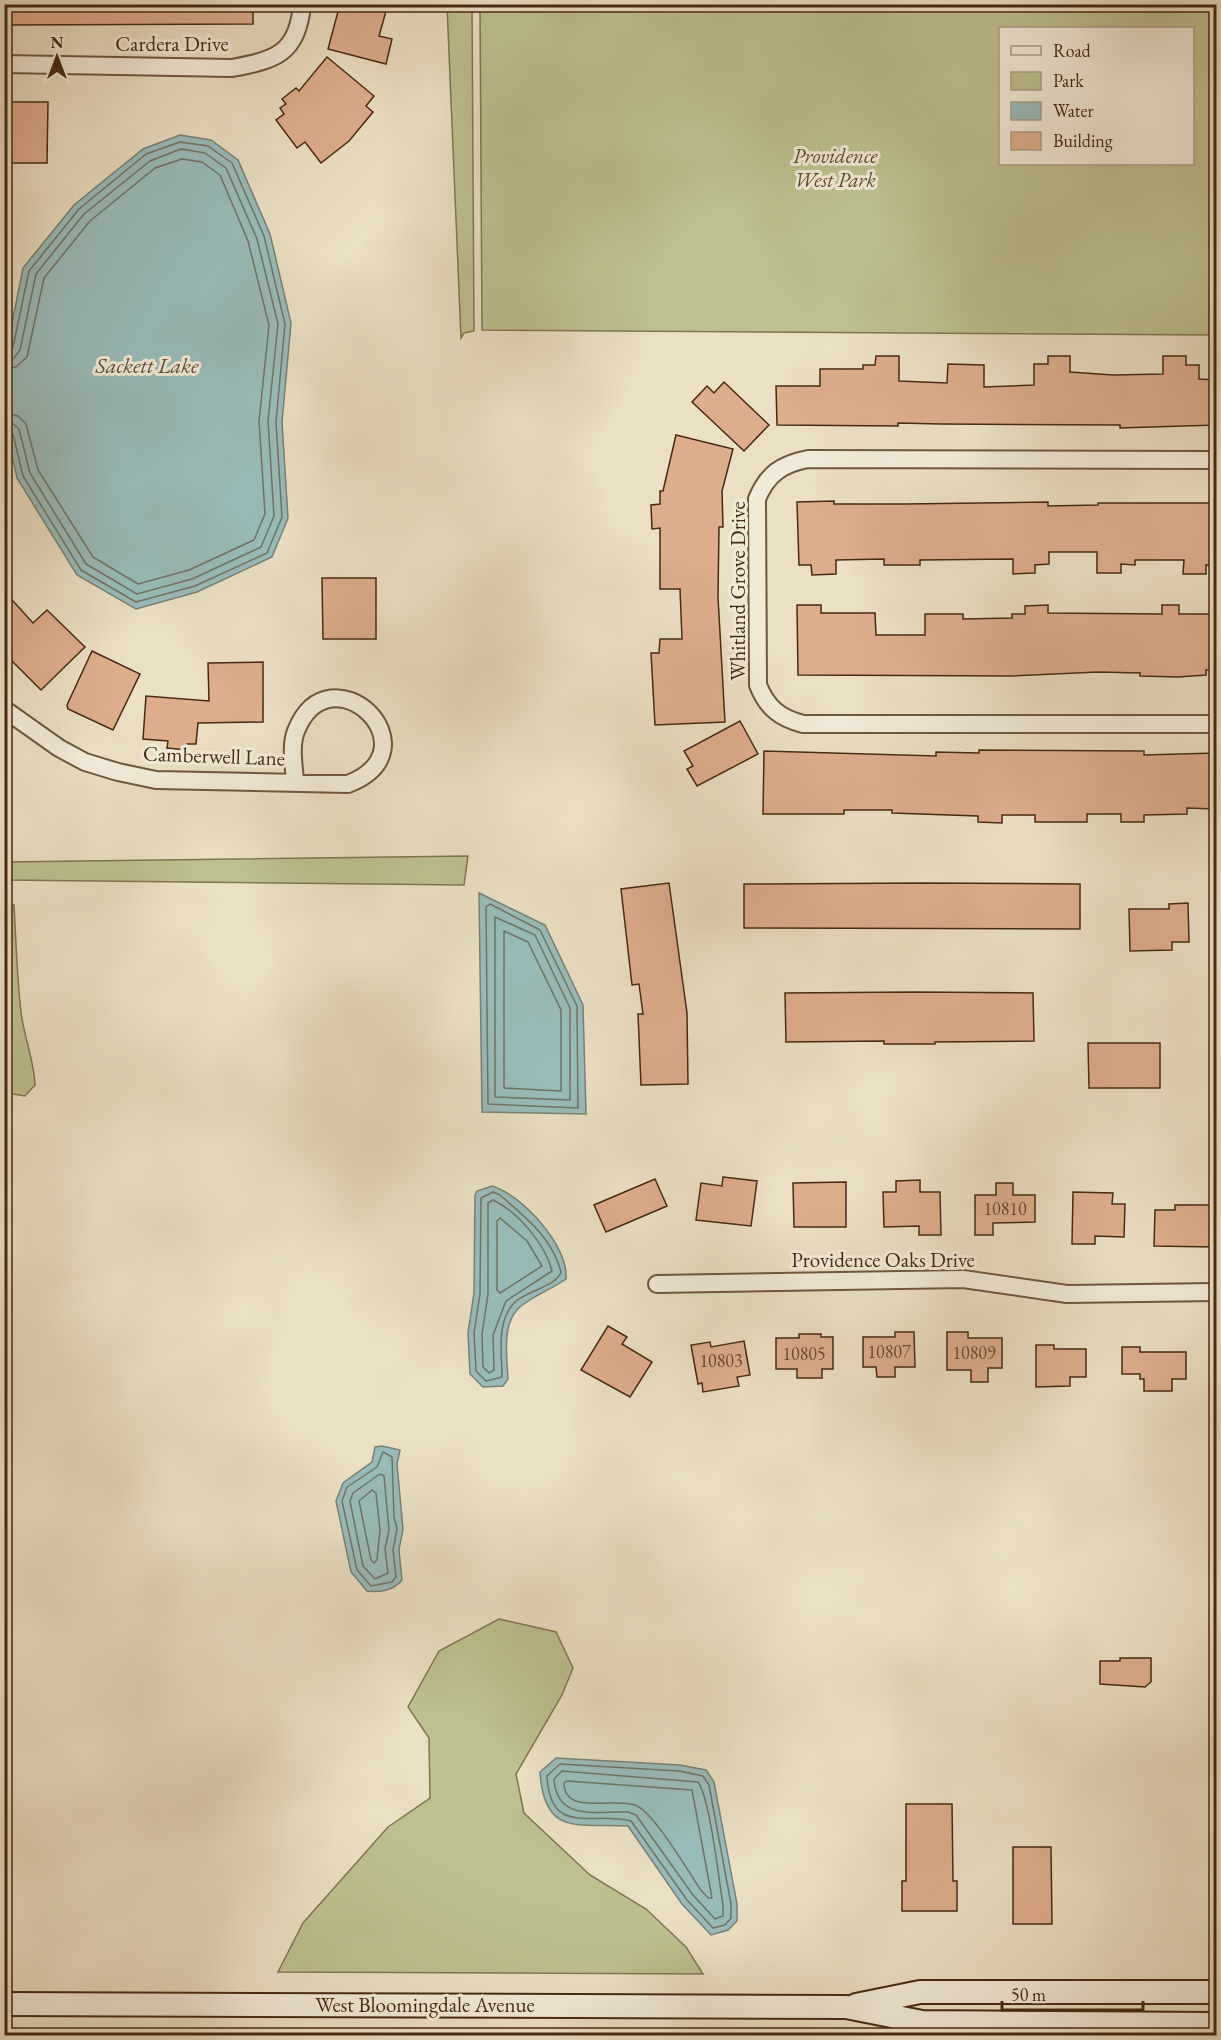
<svg xmlns="http://www.w3.org/2000/svg" width="1221" height="2040" viewBox="0 0 1221 2040" font-family="'EB Garamond',serif">
<rect width="100%" height="100%" fill="#ebdfc4"/>
<filter id="stains"><feTurbulence type="fractalNoise" baseFrequency=".00333" numOctaves="4"/><feColorMatrix values="0 0 0 0 .2 0 0 0 0 .09 0 0 0 0 .02 0 0 0 .5 -.17"/></filter>
<radialGradient id="worn" r=".72"><stop offset=".6" stop-color="#630" stop-opacity="0"/><stop offset="1" stop-color="#630" stop-opacity=".3"/></radialGradient>
<g fill="#bec08f" stroke="#827551" stroke-width="1.5" fill-rule="evenodd">
<polygon points="447,5 472,5 474,331 464,333 461,338"/>
<path d="M 480,5 L 1216,5 L 1216,335 L 482,330 ZM 1000,28 L 1192,28 L 1192,164 L 1000,164 Z"/>
<polygon points="468,856 464,885 5,880 5,862"/>
<path d="M 4,903 L 14,905 C 16,941 17,977 21,1012 C 24,1037 34,1060 35,1085 L 25,1096 L 13,1094 L 5,1085 Z"/>
<polygon points="499,1619 556,1632 573,1668 562,1695 516,1774 524,1813 590,1875 646,1909 686,1947 703,1974 278,1972 303,1923 388,1827 430,1798 429,1738 408,1707 439,1651"/>
</g>
<g fill="#99bcba" stroke="#788277" stroke-width="1.5">
<polygon points="180,135 211,140 238,160 270,234 291,323 282,422 288,518 272,557 197,592 136,609 77,575 17,478 5,424 7,348 23,268 74,205 143,149"/>
<polygon points="479,893 545,925 583,1005 586,1114 482,1112"/>
<path d="M 492,1186 C 522,1195 569,1246 566,1279 C 552,1289 535,1295 521,1306 C 501,1321 507,1358 508,1379 L 503,1386 L 483,1387 L 470,1374 L 468,1333 L 474,1293 L 475,1195 L 477,1191 Z"/>
<path d="M 382,1446 L 400,1450 L 397,1464 L 403,1529 L 399,1550 L 402,1580 C 394,1590 380,1593 367,1591 L 351,1572 L 336,1501 L 343,1483 L 372,1462 L 375,1447 Z"/>
<path d="M 556,1758 L 680,1765 L 706,1770 L 714,1782 L 737,1904 L 737,1921 L 728,1930 L 711,1935 L 682,1904 L 628,1826 C 578,1823 544,1837 540,1772 Z"/>
</g>
<g fill="none" stroke-linecap="round" stroke-linejoin="round">
<g stroke="#707366" stroke-width="1.5">
<polyline points="4,352 13,347 29,271 79,209 146,154 180,142 208,146 232,163 264,236 285,324 276,422 282,517 267,553 195,586 136,602 81,570 23,476 13,434 4,430"/>
<polyline points="4,360 14,358 20,350 36,274 84,214 150,161 181,149 205,153 226,168 257,239 278,324 268,421 274,516 261,547 192,579 137,594 86,564 30,473 19,429 12,423 4,422"/>
<polyline points="4,369 16,367 27,357 44,278 90,221 155,168 182,159 202,162 220,175 248,241 269,325 259,421 265,514 254,540 189,570 138,584 93,557 38,470 26,424 18,416 4,413"/>
<polygon points="490,904 540,930 577,1006 578,1108 488,1104 486,907"/>
<polygon points="495,917 535,935 570,1008 570,1100 495,1097"/>
<polygon points="504,931 528,942 561,1010 561,1091 504,1088"/>
<path d="M 493,1192 L 500,1195 C 526,1218 552,1237 561,1272 C 556,1287 525,1291 514,1303 C 496,1322 502,1354 502,1377 L 486,1381 L 476,1371 L 474,1333 L 480,1294 L 481,1198 Z"/>
<path d="M 493,1200 C 517,1211 546,1245 552,1271 L 506,1301 L 493,1335 L 494,1370 L 489,1373 L 483,1367 L 482,1334 L 488,1294 L 488,1203 Z"/>
<polygon points="500,1218 527,1241 542,1266 500,1293 497,1290 497,1221"/>
<polygon points="383,1452 392,1457 394,1517 397,1529 393,1550 396,1577 392,1582 371,1586 357,1570 342,1501 347,1487 377,1467"/>
<polygon points="380,1474 384,1476 389,1530 385,1549 388,1573 375,1579 363,1566 350,1501 353,1493"/>
<polygon points="372,1490 376,1493 380,1530 377,1560 374,1563 371,1560 359,1501"/>
<path d="M 560,1764 L 679,1771 L 703,1776 L 709,1785 L 731,1904 L 731,1918 L 725,1925 L 713,1928 L 687,1900 L 631,1821 C 592,1811 550,1837 547,1776 Z"/>
<path d="M 562,1771 L 698,1782 C 710,1798 719,1881 723,1905 L 723,1916 L 715,1919 L 693,1895 L 636,1815 L 628,1812 C 596,1811 557,1822 554,1779 Z"/>
<path d="M 567,1781 L 692,1790 L 712,1898 L 708,1898 L 700,1889 C 688,1871 653,1811 635,1805 C 615,1797 564,1816 564,1783 Z"/>
</g>
</g>
<g fill="#dead8c" stroke="#462a13" stroke-width="1.5">
<polygon points="4,4 253,4 253,24 4,25"/>
<polygon points="340,4 388,4 379,36 392,39 386,64 328,49"/>
<polygon points="327,57 374,96 366,106 373,112 349,141 321,163 305,142 297,148 276,120 284,114 280,108 286,104 282,99 296,88 299,91"/>
<polygon points="11,102 48,102 47,163 4,163 4,103"/>
<polygon points="876,356 899,356 899,381 947,383 948,364 984,365 984,387 1034,385 1034,364 1048,364 1048,356 1070,356 1070,372 1113,375 1163,374 1163,356 1186,356 1186,365 1199,365 1199,379 1216,380 1216,425 1120,428 1120,425 941,424 898,423 898,426 777,425 776,386 820,386 820,369 863,369 863,365 875,365"/>
<polygon points="724,382 769,425 744,451 692,402 707,386 714,393"/>
<polygon points="676,435 733,449 722,491 723,527 719,527 718,597 725,722 655,725 651,653 659,653 660,639 682,639 680,589 660,589 660,528 652,529 651,505 660,504 660,491 663,491"/>
<polygon points="834,501 834,504 905,504 1048,502 1048,506 1098,505 1098,503 1216,503 1216,565 1206,565 1206,574 1183,574 1184,560 1135,560 1135,565 1121,564 1121,573 1097,573 1097,552 1049,552 1049,564 1035,565 1035,573 1013,574 1013,559 920,560 920,565 884,565 884,559 836,560 836,574 812,575 811,565 799,565 797,502"/>
<polygon points="322,578 376,578 376,639 323,639"/>
<polygon points="4,591 33,623 47,610 85,647 41,690 4,653"/>
<polygon points="797,605 821,605 821,613 875,613 876,635 925,635 925,614 963,614 963,619 1012,618 1012,614 1025,614 1025,606 1048,605 1048,613 1162,614 1162,605 1179,605 1179,614 1216,614 1216,670 1206,670 1206,675 1178,677 1140,676 1140,673 1098,672 1013,676 798,675"/>
<polygon points="92,651 140,674 113,730 68,709 67,705"/>
<polygon points="263,662 263,722 198,723 196,744 187,744 187,750 167,748 168,741 143,739 146,696 209,701 208,663"/>
<polygon points="740,721 758,754 697,786 687,769 693,766 684,751"/>
<polygon points="979,750 1144,751 1144,755 1216,753 1216,809 1187,808 1187,814 1144,815 1144,822 1121,822 1121,814 1087,814 1087,822 1035,822 1035,815 1002,815 1002,823 978,822 978,816 892,813 892,810 844,810 844,814 763,814 764,751 936,756 936,752 979,753"/>
<polygon points="669,883 687,1013 688,1084 641,1085 638,1014 643,1014 639,984 632,985 621,889"/>
<polygon points="921,883 1080,884 1080,929 744,928 744,884"/>
<polygon points="1188,903 1189,942 1172,942 1172,950 1130,951 1129,909 1169,909 1169,904"/>
<polygon points="914,992 1033,993 1034,1041 935,1042 935,1044 884,1044 884,1041 786,1042 785,993"/>
<polygon points="1088,1043 1160,1043 1160,1088 1089,1088"/>
<polygon points="723,1177 757,1181 751,1226 696,1220 701,1183 722,1186"/>
<polygon points="655,1179 667,1206 606,1232 594,1205"/>
<polygon points="920,1180 920,1192 940,1192 941,1235 919,1235 919,1226 884,1227 883,1192 896,1192 896,1181"/>
<polygon points="846,1182 846,1227 794,1227 793,1183"/>
<polygon points="996,1183 1013,1183 1013,1195 1035,1195 1035,1222 993,1223 993,1235 975,1235 975,1195 996,1195"/>
<polygon points="1073,1192 1113,1193 1112,1204 1125,1204 1124,1237 1095,1236 1095,1244 1072,1244"/>
<polygon points="1175,1205 1214,1205 1213,1247 1154,1246 1155,1210 1175,1210"/>
<polygon points="608,1326 627,1337 622,1344 652,1362 630,1397 581,1370"/>
<polygon points="895,1332 914,1332 915,1367 895,1367 895,1377 877,1377 876,1367 863,1367 863,1337 895,1337"/>
<polygon points="947,1332 968,1332 968,1338 1002,1338 1002,1368 988,1368 988,1382 971,1382 971,1370 947,1370"/>
<polygon points="799,1334 821,1334 821,1337 833,1337 833,1369 822,1369 822,1378 797,1378 797,1369 776,1369 776,1338 799,1338"/>
<polygon points="744,1341 750,1375 737,1377 739,1386 703,1392 702,1383 698,1384 691,1345 710,1342 711,1347"/>
<polygon points="1036,1345 1054,1345 1054,1349 1086,1349 1086,1377 1070,1377 1070,1386 1036,1387"/>
<polygon points="1122,1347 1140,1347 1140,1352 1186,1352 1186,1379 1172,1379 1172,1391 1144,1391 1144,1379 1140,1379 1140,1374 1122,1374"/>
<polygon points="1120,1658 1151,1658 1151,1682 1145,1687 1100,1684 1100,1661 1120,1661"/>
<polygon points="906,1804 952,1804 953,1881 957,1881 957,1911 902,1911 902,1881 906,1881"/>
<polygon points="1013,1847 1051,1847 1052,1924 1013,1924"/>
</g>
<g fill="none" stroke-linecap="round" stroke-linejoin="round">
<g stroke="#6f573f" stroke-width="20">
<g id="minor">
<path d="M 4,64 L 232,68 C 275,60 298,54 302,4"/>
<path d="M 1216,460 L 808,459 C 782,464 767,474 757,499 L 758,685 C 767,708 780,718 803,724 L 1216,724"/>
<path d="M 4,709 L 59,748 L 85,762 L 118,772 L 156,780 L 348,784 C 438,749 330,646 296,731 C 290,746 294,766 295,781"/>
<polyline points="657,1284 963,1279 1067,1294 1216,1292"/>
</g>
</g>
<g stroke="#462a13" stroke-width="26">
<g id="secondary">
<polyline points="4,2004 846,2007 922,2022 1216,2024"/>
<polyline points="856,2005 920,1992 1216,1992"/>
</g>
</g>
<use href="#minor" stroke="#f2ead9" stroke-width="16"/>
<use href="#secondary" stroke="#f2ead9" stroke-width="22"/>
</g>
<g text-anchor="middle" stroke-width="6" stroke-linejoin="round" paint-order="stroke">
<g font-size="18" fill="#6c4b31">
<text x="1005" y="1215">10810</text>
<text x="889" y="1358">10807</text>
<text x="974" y="1359">10809</text>
<text x="804" y="1360">10805</text>
<text x="721" y="1367">10803</text>
</g>
<g font-size="21" fill="#462a13" stroke="#f2ead9">
<text x="172" y="51">Cardera Drive</text>
<text transform="translate(738 591) rotate(-90)" y="7">Whitland Grove Drive</text>
<text transform="translate(214 756) rotate(2)" y="7">Camberwell Lane</text>
<text x="883" y="1267">Providence Oaks Drive</text>
<text x="425" y="2012">West Bloomingdale Avenue</text>
</g>
<g font-size="21" font-style="italic" fill="#5e482c" stroke="#f2ead9">
<text x="835" y="163">Providence<tspan x="835" dy="24">West Park</tspan></text>
</g>
<g font-size="22" font-style="italic" fill="#5b4e3d" stroke="#f2ead9">
<text x="147" y="373">Sackett Lake</text>
</g>
</g>
<rect width="1221" height="2040" fill="none" stroke="#ebdfc4" stroke-width="24"/>
<rect x="6" y="6" width="1209" height="2028" fill="none" stroke="#462a13" stroke-width="3"/>
<rect x="12" y="12" width="1197" height="2016" fill="none" stroke="#462a13" stroke-width="1.5"/>
<rect x="999" y="27" width="195" height="138" fill="#f2ead9" stroke="#ad9d8a" stroke-width="1.5"/>
<rect x="1011" y="46" width="30" height="9" fill="#f2ead9" stroke="#ad9d8a" stroke-width="1.5"/>
<text x="1053" y="57" font-size="18" fill="#462a13">Road</text>
<rect x="1011" y="72" width="30" height="18" fill="#bec08f" stroke="#ad9d8a" stroke-width="1.5"/>
<text x="1053" y="87" font-size="18" fill="#462a13">Park</text>
<rect x="1011" y="102" width="30" height="18" fill="#99bcba" stroke="#ad9d8a" stroke-width="1.5"/>
<text x="1053" y="117" font-size="18" fill="#462a13">Water</text>
<rect x="1011" y="132" width="30" height="18" fill="#dead8c" stroke="#ad9d8a" stroke-width="1.5"/>
<text x="1053" y="147" font-size="18" fill="#462a13">Building</text>
<g transform="translate(57 57)" stroke="#f2ead9" stroke-width="4.5" paint-order="stroke">
<path d="M0-4.5L10 22L0 15L-10 22Z" fill="#462a13"/>
<text y="-9" font-size="16" font-weight="bold" text-anchor="middle" fill="#462a13">N</text>
</g>
<path d="M1002 2001v9h141v-9" fill="none" stroke="#462a13" stroke-width="3"/>
<text x="1011" y="2001" font-size="18" fill="#462a13" stroke="#f2ead9" stroke-width="4.5" paint-order="stroke">50 m</text>
<rect width="100%" height="100%" filter="url(#stains)"/>
<rect width="100%" height="100%" fill="url(#worn)"/>
</svg>
